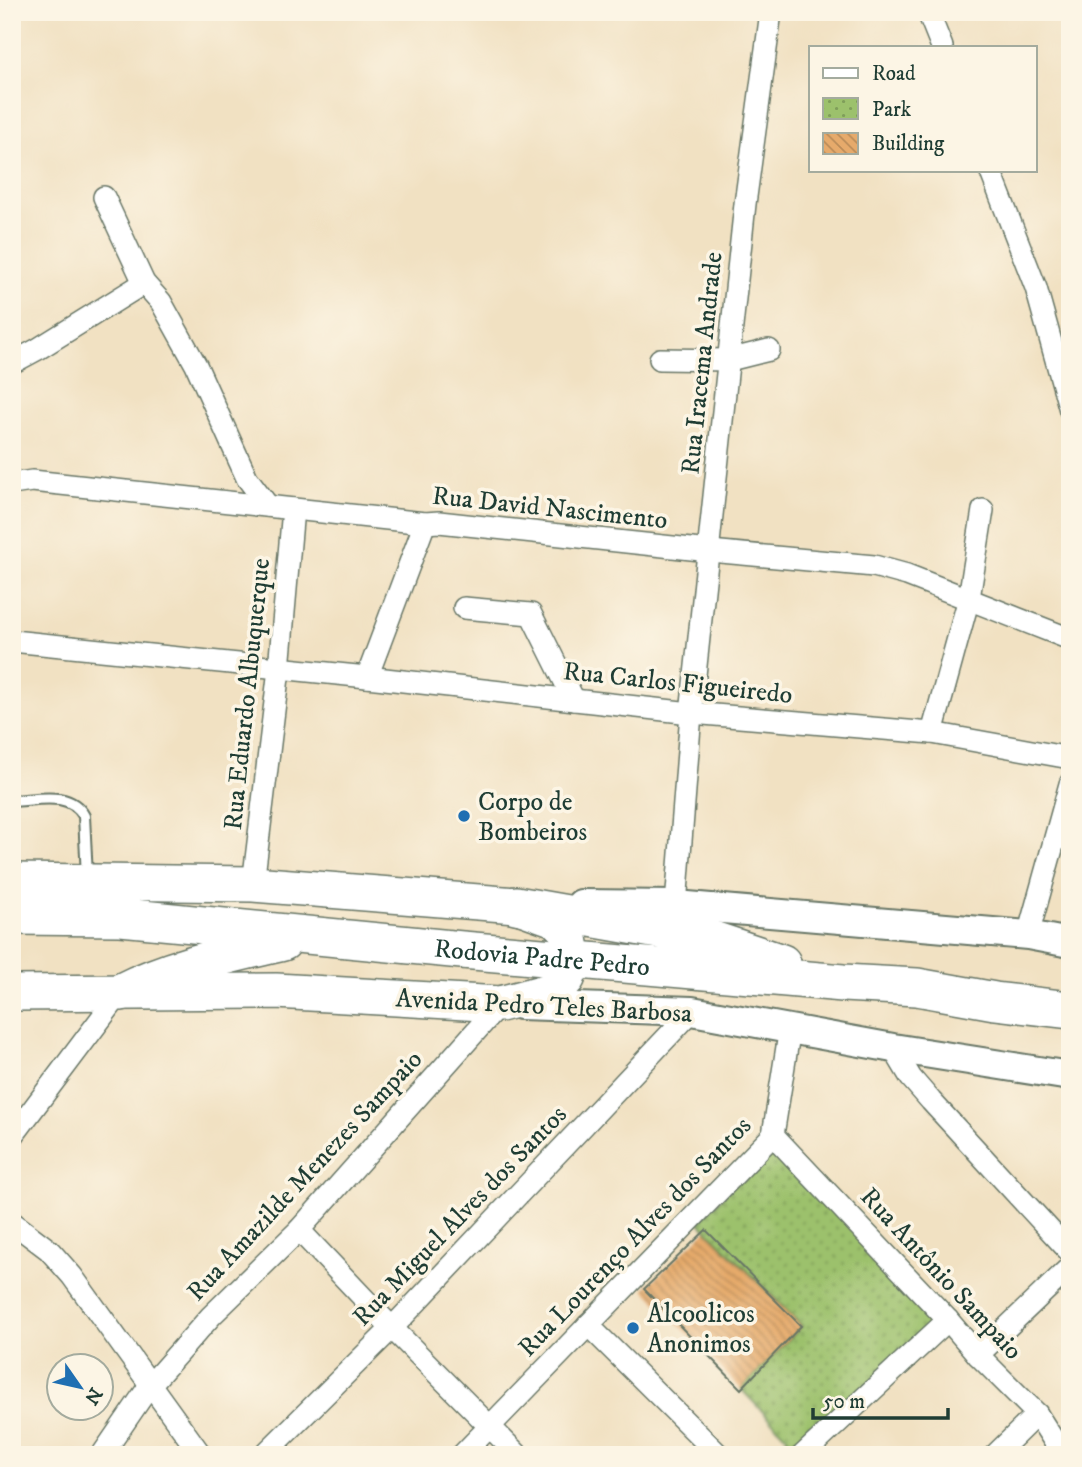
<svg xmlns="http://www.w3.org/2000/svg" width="1082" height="1467" viewBox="0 0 1082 1467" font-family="'IM FELL DW Pica',serif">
<defs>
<pattern id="park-dots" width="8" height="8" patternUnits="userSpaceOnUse" patternTransform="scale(1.75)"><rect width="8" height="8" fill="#9cc16c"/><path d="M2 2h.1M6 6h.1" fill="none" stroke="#7f9e5a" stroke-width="1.8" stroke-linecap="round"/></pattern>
<pattern id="building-back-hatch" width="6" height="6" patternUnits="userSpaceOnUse" patternTransform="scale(1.75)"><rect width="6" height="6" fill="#e6aa6b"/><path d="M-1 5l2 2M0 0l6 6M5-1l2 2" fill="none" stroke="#ba8c59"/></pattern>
</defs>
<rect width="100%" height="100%" fill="#fcf5e5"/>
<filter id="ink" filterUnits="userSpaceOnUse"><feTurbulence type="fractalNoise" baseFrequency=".0143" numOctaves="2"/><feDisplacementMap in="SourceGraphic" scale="14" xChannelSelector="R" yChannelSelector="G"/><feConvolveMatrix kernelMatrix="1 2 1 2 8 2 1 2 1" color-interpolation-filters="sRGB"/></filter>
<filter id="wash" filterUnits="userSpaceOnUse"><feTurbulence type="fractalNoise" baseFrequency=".00686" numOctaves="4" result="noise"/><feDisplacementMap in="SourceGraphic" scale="28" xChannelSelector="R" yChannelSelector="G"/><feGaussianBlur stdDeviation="1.57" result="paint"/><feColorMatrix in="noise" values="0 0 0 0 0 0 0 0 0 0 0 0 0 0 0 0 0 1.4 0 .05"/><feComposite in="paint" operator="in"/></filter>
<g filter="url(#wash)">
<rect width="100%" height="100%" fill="#f1e1c2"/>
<polygon fill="url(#park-dots)" stroke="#5e7f50" stroke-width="2" points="772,1144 945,1318 787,1455 771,1455 788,1438 741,1389 802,1326 699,1222"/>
<g id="blocks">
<polygon fill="url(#building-back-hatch)" points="706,1230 801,1326 741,1389 644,1289"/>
</g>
</g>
<g filter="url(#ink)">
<use href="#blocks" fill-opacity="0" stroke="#687666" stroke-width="2"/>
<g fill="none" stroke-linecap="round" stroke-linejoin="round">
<g stroke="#687666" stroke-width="14">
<path id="service" d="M 12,801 C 37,800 70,790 84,816 L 87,877"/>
</g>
<g stroke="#687666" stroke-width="24">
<g id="minor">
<polyline points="928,12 942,47"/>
<polyline points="990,170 1036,288 1070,410"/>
<polyline points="104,197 144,283 161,302 196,365 247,478 268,506"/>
<polyline points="660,359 729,360 769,350"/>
<polyline points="12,363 38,349 144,283"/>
<polyline points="12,484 32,481 425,523 439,522 710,551 874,566 907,575 1070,639"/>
<polyline points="464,608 531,614 574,700"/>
<polyline points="12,641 367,677 691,713 932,733 1070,758"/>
<polyline points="367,677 425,523"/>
<polyline points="932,733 969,598 983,510"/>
<polyline points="253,884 279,669 293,509"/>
<polyline points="676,905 691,713 745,204 771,12"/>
<polyline points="1028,935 1070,784"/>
<polyline points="893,1048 911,1078 931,1101 1070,1252"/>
<polyline points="773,1135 948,1320 978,1355 1037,1414 1063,1455"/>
<polyline points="12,1137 121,992"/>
<polyline points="12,1222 49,1250 72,1276 201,1455"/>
<polyline points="299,1230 392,1328 518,1455"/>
<polyline points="588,1325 719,1455"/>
<polyline points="978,1355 1070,1267"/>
<polyline points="102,1455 150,1385 211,1316 299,1230 500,1004"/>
<polyline points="264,1455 392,1328 692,1011"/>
<polyline points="462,1455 773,1135 790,1028"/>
<polyline points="803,1455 948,1320"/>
<polyline points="995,1455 1037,1414"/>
</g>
</g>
<g stroke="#687666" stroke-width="32">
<g id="tertiary">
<polyline points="581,904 676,905 1028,935 1070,943"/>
<polyline points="520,1005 692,1011 893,1048 1070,1076"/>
</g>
</g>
<g stroke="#687666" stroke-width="38">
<polyline id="primary" points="12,881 253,884 516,905 555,919 569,933 574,960 567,979 553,990 500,1004 276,991 12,993"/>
</g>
<g stroke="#687666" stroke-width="40">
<g id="trunk">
<polyline points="516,905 710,939 782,963"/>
<path id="s1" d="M 12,916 L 121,917 L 462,950 L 843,983 L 917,987 L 995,1001 L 1070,1010"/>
<path d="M 121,992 C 172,966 228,955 283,942"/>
</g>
</g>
<use href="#service" stroke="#fff" stroke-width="10"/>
<use href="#minor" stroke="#fff" stroke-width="21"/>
<use href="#tertiary" stroke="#fff" stroke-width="28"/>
<use href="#primary" stroke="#fff" stroke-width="35"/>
<use href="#trunk" stroke="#fff" stroke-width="37"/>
</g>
</g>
<g fill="#1f6fb2" stroke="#fcf5e5" stroke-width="2.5">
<circle cx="464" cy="816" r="7"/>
<circle cx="633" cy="1328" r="7"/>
</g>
<g text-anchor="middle" stroke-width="7" stroke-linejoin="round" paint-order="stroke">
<g font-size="26" fill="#1f3d34" stroke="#fcf5e5">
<text transform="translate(701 363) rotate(-84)" y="9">Rua Iracema Andrade</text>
<text transform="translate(550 507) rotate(6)" y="9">Rua David Nascimento</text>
<text transform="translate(678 682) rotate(6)" y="9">Rua Carlos Figueiredo</text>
<text transform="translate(246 694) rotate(-84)" y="9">Rua Eduardo Albuquerque</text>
<text dy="9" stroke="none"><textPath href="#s1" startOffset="532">Rodovia Padre Pedro</textPath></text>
<text transform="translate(544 1005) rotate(3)" y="9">Avenida Pedro Teles Barbosa</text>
<text transform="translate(304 1175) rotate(-47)" y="9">Rua Amazilde Menezes Sampaio</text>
<text transform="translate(459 1215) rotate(-46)" y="9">Rua Miguel Alves dos Santos</text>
<text transform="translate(634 1236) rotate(-46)" y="9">Rua Lourenço Alves dos Santos</text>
<text transform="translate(942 1273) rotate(47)" y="9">Rua Antônio Sampaio</text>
</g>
<g font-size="26" fill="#1f3d34" stroke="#fcf5e5" text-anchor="start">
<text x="478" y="810">Corpo de<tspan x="478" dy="30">Bombeiros</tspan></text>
<text x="647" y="1322">Alcoolicos<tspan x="647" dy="30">Anonimos</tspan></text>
</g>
</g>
<rect width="1082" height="1467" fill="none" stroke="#fcf5e5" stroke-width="42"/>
<rect x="809" y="46" width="228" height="126" fill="#fcf5e5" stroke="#a4ab9e" stroke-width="2"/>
<rect x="823" y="68" width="35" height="10" fill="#ffffff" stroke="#a4ab9e" stroke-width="2"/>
<text x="872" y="80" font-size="21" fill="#1f3d34">Road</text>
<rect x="823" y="98" width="35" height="21" fill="url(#park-dots)" stroke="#a4ab9e" stroke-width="2"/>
<text x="872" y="116" font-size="21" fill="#1f3d34">Park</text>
<rect x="823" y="133" width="35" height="21" fill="url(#building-back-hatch)" stroke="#a4ab9e" stroke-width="2"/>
<text x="872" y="150" font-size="21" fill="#1f3d34">Building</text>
<g transform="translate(80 1387) rotate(124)"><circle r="33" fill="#fcf5e5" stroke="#a4ab9e" stroke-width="2"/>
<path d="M0-5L12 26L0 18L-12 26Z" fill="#1f6fb2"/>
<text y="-10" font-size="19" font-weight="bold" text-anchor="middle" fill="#1f3d34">N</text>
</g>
<path d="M813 1408v10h135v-10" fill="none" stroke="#1f3d34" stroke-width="3.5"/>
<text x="823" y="1408" font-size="21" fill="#1f3d34" stroke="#fcf5e5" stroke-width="5" paint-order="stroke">50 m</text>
</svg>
